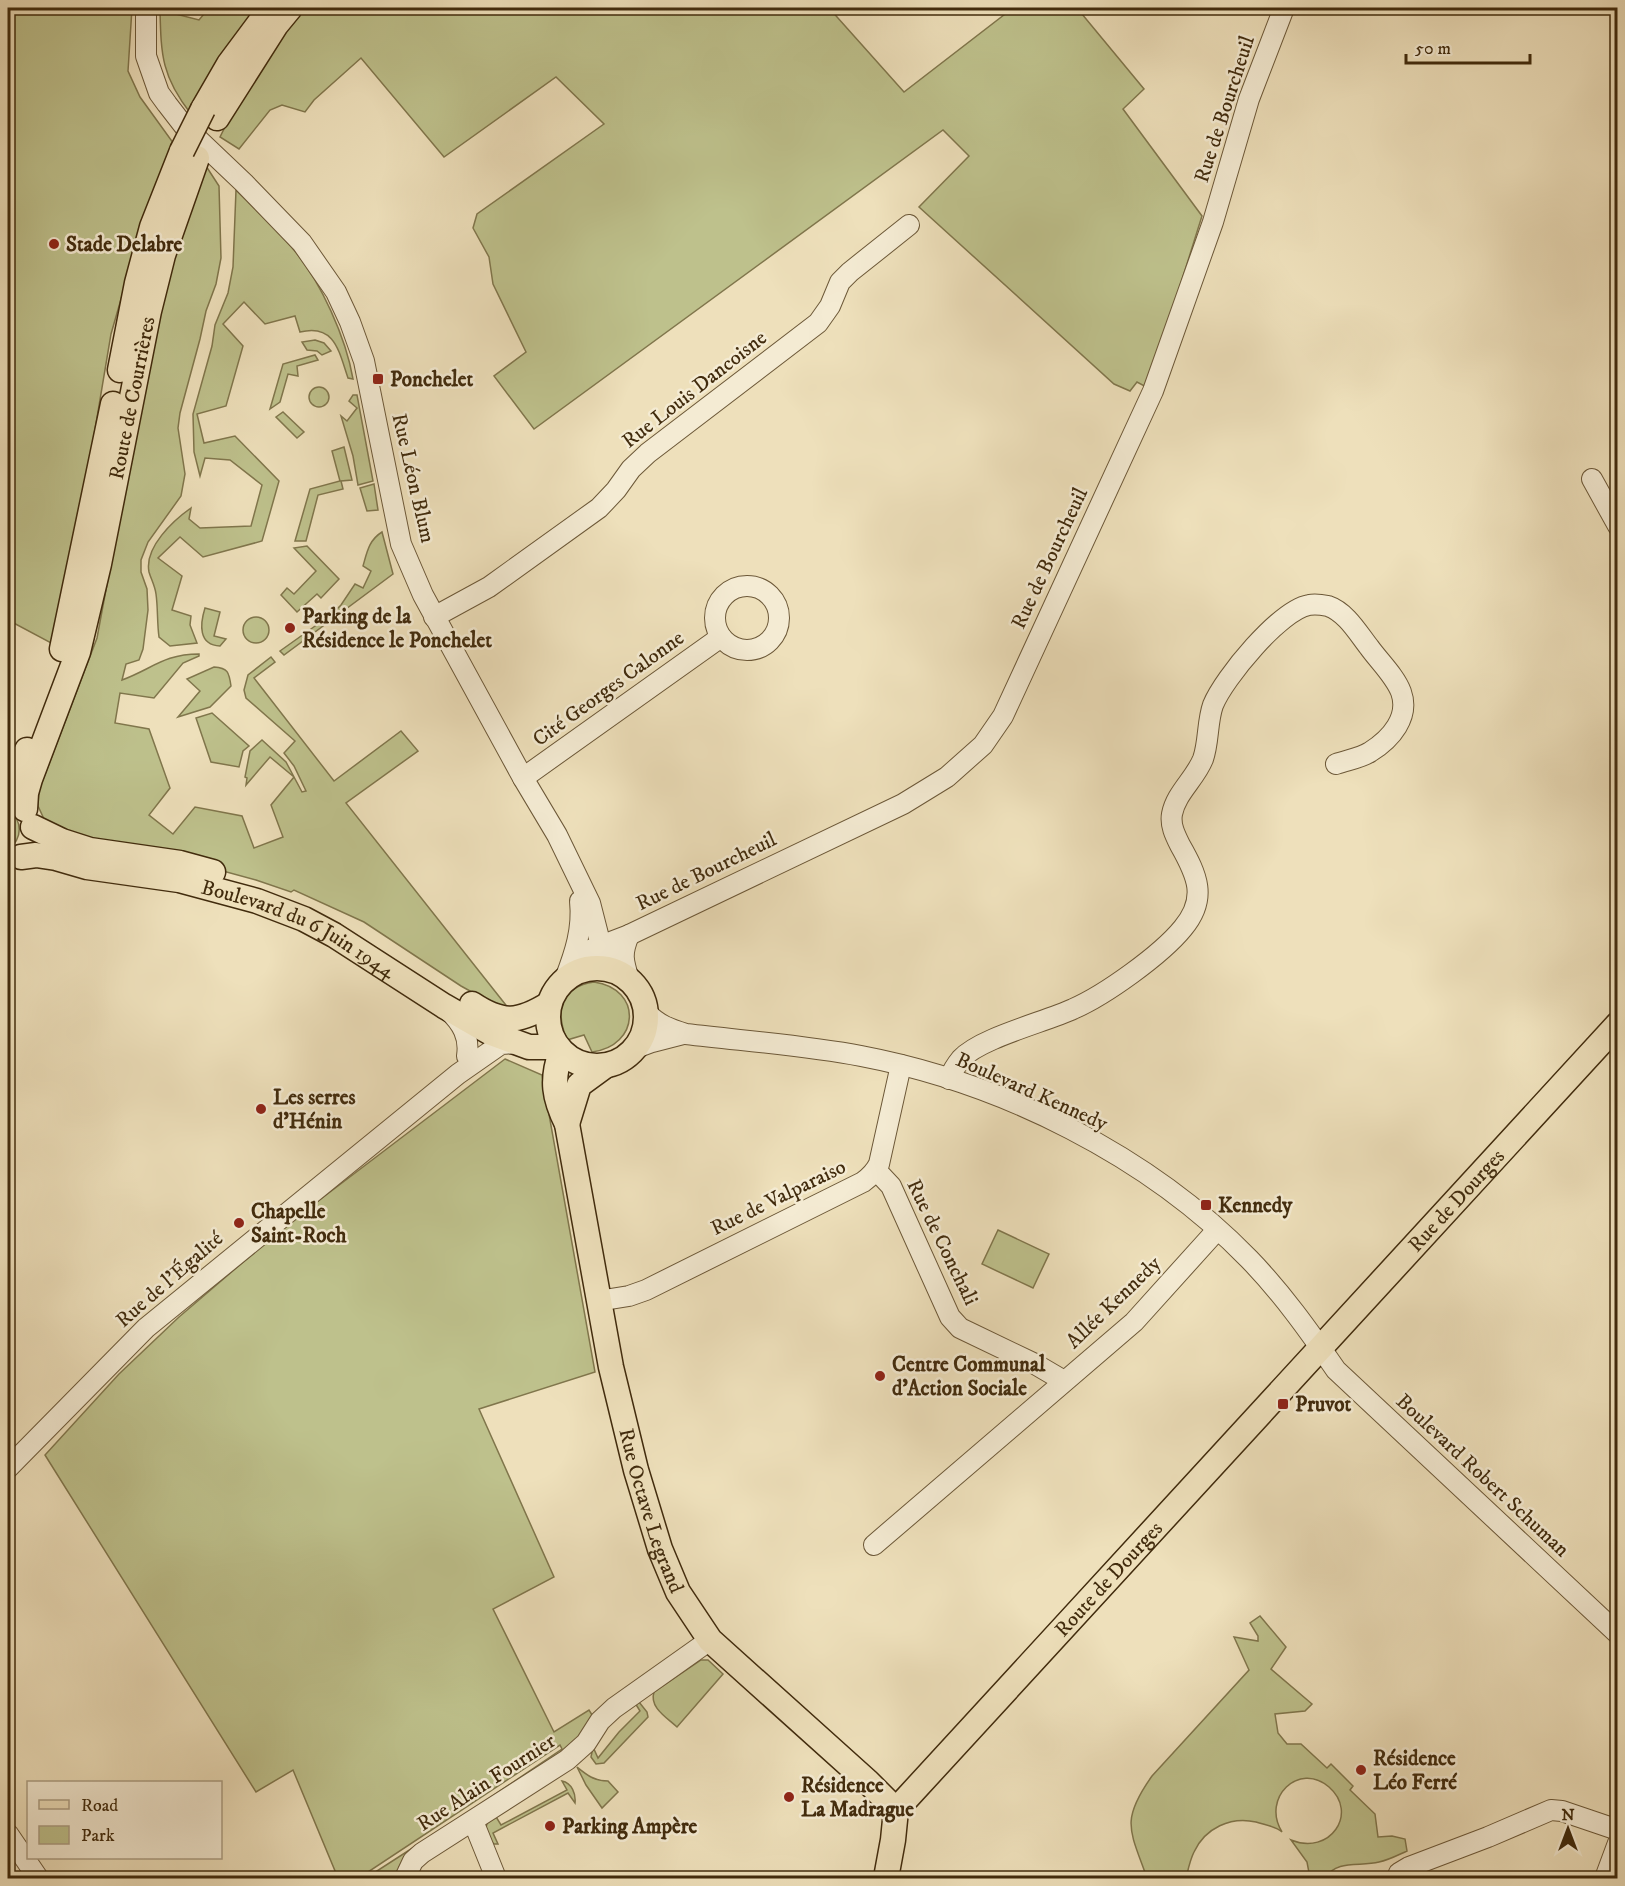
<svg xmlns="http://www.w3.org/2000/svg" width="1625" height="1886" viewBox="0 0 1625 1886" font-family="'IM FELL DW Pica',serif">
<rect width="100%" height="100%" fill="#eee0bb"/>
<filter id="stains"><feTurbulence type="fractalNoise" baseFrequency=".00333" numOctaves="4"/><feColorMatrix values="0 0 0 0 .2 0 0 0 0 .09 0 0 0 0 .02 0 0 0 .5 -.17"/></filter>
<radialGradient id="worn" r=".72"><stop offset=".6" stop-color="#630" stop-opacity="0"/><stop offset="1" stop-color="#630" stop-opacity=".3"/></radialGradient>
<g fill="#bec18c" stroke="#80764c" stroke-width="1.5">
<polygon points="8,8 132,8 128,71 140,97 174,144 140,233 111,334 82,507 51,643 8,620"/>
<path d="M 209,8 L 257,8 L 191,114 C 162,77 161,56 160,10 L 199,20 Z"/>
<path d="M 302,8 L 829,8 L 904,92 L 1013,8 L 1077,8 L 1144,89 L 1123,109 L 1202,216 L 1148,388 L 1137,382 L 1130,391 L 1114,384 L 919,207 L 969,156 L 943,130 L 534,429 L 494,376 L 526,352 L 493,284 L 489,257 L 473,228 L 477,214 L 604,124 L 556,77 L 444,157 L 361,58 L 314,100 L 305,112 L 282,105 L 270,110 L 239,149 L 220,137 C 242,91 270,47 302,8 Z"/>
<path d="M 206,166 L 219,186 L 221,258 L 216,284 L 206,311 L 200,339 L 180,413 L 178,428 L 185,474 L 181,496 L 148,542 L 141,560 L 141,572 L 147,589 L 148,610 L 143,649 L 139,660 L 126,664 L 122,680 C 152,669 164,654 199,654 L 199,656 L 183,663 L 154,698 L 120,693 L 115,723 L 149,729 L 170,788 L 149,815 L 173,834 L 195,807 L 242,816 L 254,848 L 283,837 L 271,805 L 294,777 L 270,757 L 246,785 L 247,778 L 245,777 L 250,751 L 262,740 L 286,762 L 302,792 L 306,791 L 294,766 L 284,753 L 295,741 L 246,698 L 244,690 L 248,675 L 271,657 L 275,662 L 254,678 L 334,781 L 401,731 L 418,751 L 346,803 L 509,1009 L 506,1011 L 461,986 L 364,922 L 294,890 L 291,892 L 256,880 L 179,859 L 83,843 L 44,819 L 38,806 L 39,790 L 97,638 L 163,284 Z"/>
<path d="M 236,190 C 256,210 277,229 294,250 C 321,282 346,338 353,379 L 348,378 C 339,352 335,323 300,332 L 295,316 L 265,324 L 244,302 L 223,324 L 243,346 L 226,406 L 197,414 L 204,443 L 235,436 L 279,481 L 262,541 L 203,557 L 180,537 L 158,558 L 182,576 L 172,610 L 191,616 L 190,625 L 197,643 L 170,646 L 159,637 C 157,623 158,608 156,594 C 155,586 151,579 149,572 C 144,547 174,520 191,508 L 189,519 L 200,528 L 251,526 L 262,485 L 230,460 L 205,458 L 200,476 L 194,452 L 193,414 L 212,346 L 215,325 L 228,293 L 233,267 Z"/>
<polygon points="315,340 324,343 331,351 322,355 317,351 307,350 302,342"/>
<polygon points="315,355 318,360 297,366 298,376 288,374 280,402 270,409 283,364"/>
<circle cx="319" cy="397" r="10"/>
<polygon points="353,395 357,395 373,481 358,485 353,456 341,416 347,421 357,408 349,401"/>
<polygon points="283,412 304,432 297,438 276,417"/>
<polygon points="344,447 352,480 341,481 343,489 318,495 306,541 295,541 310,489 340,481 332,451"/>
<polygon points="374,484 378,510 367,511 360,488"/>
<path d="M 382,532 L 393,574 L 284,655 L 280,651 L 332,614 L 341,605 L 355,584 L 363,588 L 371,571 L 363,566 C 367,552 369,540 382,532 Z"/>
<polygon points="307,546 339,579 321,598 317,594 297,612 281,595 287,588 294,594 316,571 294,548"/>
<path d="M 205,608 L 220,612 L 214,636 L 226,639 L 220,646 C 198,645 200,624 205,608 Z"/>
<circle cx="256" cy="630" r="13"/>
<path d="M 214,667 C 228,668 229,672 231,686 L 210,707 L 178,717 L 200,691 L 187,679 Z"/>
<polygon points="212,713 249,746 243,751 239,767 211,762 196,718"/>
<path d="M 8,810 C 23,820 23,839 8,849 Z"/>
<path d="M 594,982 C 643,989 640,1046 592,1052 L 584,1035 L 567,1040 C 555,1011 560,987 594,982 Z"/>
<polygon points="505,1059 542,1075 595,1372 479,1409 554,1577 493,1609 554,1732 589,1710 594,1718 576,1743 472,1810 562,1749 560,1745 359,1878 338,1878 293,1770 256,1792 45,1455 119,1374 179,1317 284,1227"/>
<polygon points="998,1230 1049,1254 1033,1288 982,1264"/>
<path d="M 1260,1616 L 1286,1647 L 1271,1669 L 1312,1704 L 1305,1711 L 1275,1714 L 1278,1733 L 1287,1744 L 1301,1744 L 1327,1768 L 1331,1764 L 1353,1786 L 1350,1790 L 1375,1814 L 1378,1837 L 1392,1836 L 1405,1839 L 1407,1851 C 1398,1855 1389,1860 1379,1862 C 1360,1867 1337,1859 1325,1878 L 1310,1878 L 1307,1862 L 1291,1840 C 1330,1856 1359,1813 1329,1787 C 1299,1761 1261,1798 1282,1832 C 1276,1826 1265,1825 1256,1822 C 1231,1816 1205,1828 1194,1852 C 1190,1860 1188,1870 1186,1878 L 1147,1878 C 1130,1830 1120,1821 1152,1776 L 1249,1670 L 1234,1637 L 1258,1641 L 1258,1636 L 1250,1623 Z"/>
<path d="M 701,1660 L 708,1660 L 723,1674 L 677,1727 C 666,1717 649,1707 654,1692 Z"/>
<polygon points="639,1702 647,1712 648,1717 604,1763 596,1764 591,1757 593,1747 598,1758 619,1732 640,1711 635,1703"/>
<path d="M 577,1767 C 587,1775 594,1781 608,1781 L 618,1792 L 602,1808 L 586,1785 Z"/>
<path d="M 562,1781 C 572,1783 576,1794 575,1803 L 568,1793 L 493,1833 L 498,1844 L 494,1844 C 483,1835 483,1823 495,1815 L 501,1825 L 567,1790 Z"/>
<polygon points="459,1818 407,1856 399,1867 398,1878 366,1878"/>
</g>
<g fill="none" stroke-linecap="round" stroke-linejoin="round">
<g stroke="#6c5838" stroke-width="22">
<g id="minor">
<polyline points="146,8 146,56 159,93 167,104 184,126 244,183 302,243 336,292 350,322 364,361 401,544 423,595 523,778 557,835 590,903 601,946 615,971"/>
<polyline points="1592,479 1618,526"/>
<circle cx="747" cy="618" r="32"/>
<polyline points="434,617 489,587 599,508 616,490 631,469 648,453 818,323 830,306 840,282 850,272 909,225"/>
<polyline points="523,778 721,637"/>
<polyline points="574,956 629,935 903,804 947,777 983,745 1003,716 1153,391 1213,222 1249,99 1284,8"/>
<path d="M 565,979 C 575,953 583,929 580,901"/>
<path d="M 629,980 C 623,960 621,954 629,935"/>
<path d="M 448,1010 C 462,1023 470,1037 467,1056"/>
<path d="M 646,1012 C 658,1025 670,1029 686,1034 C 744,1041 804,1045 861,1056 C 1003,1083 1149,1156 1249,1259 C 1282,1293 1309,1331 1336,1370 L 1618,1634"/>
<polyline points="636,1048 652,1042 683,1034"/>
<path d="M 949,1079 C 952,1072 956,1065 961,1059 C 980,1038 1045,1022 1073,1009 C 1105,995 1161,955 1183,928 C 1208,898 1197,875 1180,845 C 1175,835 1170,825 1172,814 C 1176,793 1195,779 1203,759 C 1209,742 1207,722 1213,705 C 1224,678 1280,610 1309,605 C 1314,604 1323,605 1328,606 C 1346,612 1358,633 1369,647 C 1379,661 1395,676 1401,692 C 1410,717 1391,739 1370,752 C 1361,758 1347,760 1336,764"/>
<polyline points="876,1170 891,1186 950,1317 960,1328 1035,1364 1064,1381"/>
<path d="M 598,1301 L 629,1296 L 646,1290 L 863,1182 C 870,1177 875,1172 879,1164 L 901,1065"/>
<polyline points="8,1468 146,1328 458,1074 501,1044 519,1043"/>
<polyline points="874,1545 1134,1322 1217,1230"/>
<polyline points="473,1821 496,1878"/>
<polyline points="8,1834 38,1878"/>
<polyline points="405,1878 413,1861 422,1853 567,1760 586,1743 600,1721 614,1708 710,1640"/>
<polyline points="1397,1878 1399,1873 1409,1867 1488,1837 1551,1810 1562,1811 1618,1830"/>
<polyline points="1605,1878 1618,1843"/>
</g>
</g>
<g stroke="#412b0d" stroke-width="27">
<g id="major">
<polyline points="203,109 229,64 261,21"/>
<polyline points="217,118 276,25 290,8"/>
<polyline points="120,370 137,283 152,227 182,151"/>
<polyline points="62,649 113,404"/>
<polyline points="8,784 15,774 27,750"/>
<path id="s1" d="M 25,809 L 26,793 L 30,779 L 78,652 L 99,564 L 149,311 L 163,255 L 197,158"/>
<polyline points="33,827 62,841 90,850 180,863 213,872"/>
<path id="s2" d="M 21,857 L 36,855 L 56,858 L 87,867 L 179,880 L 257,901 L 304,919 L 334,935 L 444,1006 L 491,1033 L 529,1047 L 557,1047"/>
<circle cx="597" cy="1017" r="49"/>
<path d="M 472,1004 C 502,1024 518,1023 549,1004"/>
<path id="s3" d="M 561,1052 C 551,1080 554,1098 567,1124 L 611,1367 L 636,1470 L 660,1549 L 678,1592 L 710,1640 L 868,1782 L 896,1810"/>
<polyline points="567,1124 579,1085 605,1066"/>
<path id="s4" d="M 896,1810 L 1618,1024"/>
<polyline points="886,1878 893,1840 896,1810"/>
</g>
</g>
<use href="#minor" stroke="#f4ebd3" stroke-width="20"/>
<use href="#major" stroke="#eee0bb" stroke-width="24"/>
<g stroke="#412b0d" stroke-width="27" stroke-linecap="butt">
<polyline id="major-bridge" points="182,151 203,109"/>
</g>
<use href="#major-bridge" stroke="#eee0bb" stroke-width="24"/>
</g>
<g fill="#8f2418" stroke="#f4ebd3" stroke-width="2">
<circle cx="54" cy="244" r="6"/>
<rect x="372" y="373" width="12" height="12" rx="3"/>
<circle cx="290" cy="628" r="6"/>
<circle cx="261" cy="1109" r="6"/>
<rect x="1200" y="1199" width="12" height="12" rx="3"/>
<circle cx="239" cy="1223" r="6"/>
<circle cx="880" cy="1376" r="6"/>
<rect x="1277" y="1398" width="12" height="12" rx="3"/>
<circle cx="1361" cy="1770" r="6"/>
<circle cx="789" cy="1797" r="6"/>
<circle cx="550" cy="1826" r="6"/>
</g>
<g text-anchor="middle" stroke-width="5" stroke-linejoin="round" paint-order="stroke">
<g font-size="21" fill="#412b0d" stroke="#f4ebd3">
<text transform="translate(1224 109) rotate(-72)" y="7">Rue de Bourcheuil</text>
<text transform="translate(694 389) rotate(-38)" y="7">Rue Louis Dancoisne</text>
<text dy="7" stroke="none"><textPath href="#s1" startOffset="426">Route de Courrières</textPath></text>
<text transform="translate(414 478) rotate(77)" y="7">Rue Léon Blum</text>
<text transform="translate(1049 558) rotate(-65)" y="7">Rue de Bourcheuil</text>
<text transform="translate(608 688) rotate(-36)" y="7">Cité Georges Calonne</text>
<text transform="translate(706 871) rotate(-26)" y="7">Rue de Bourcheuil</text>
<text dy="7" stroke="none"><textPath href="#s2" startOffset="290">Boulevard du 6 Juin 1944</textPath></text>
<text transform="translate(1032 1091) rotate(24)" y="7">Boulevard Kennedy</text>
<text transform="translate(778 1197) rotate(-26)" y="7">Rue de Valparaiso</text>
<text dy="7" stroke="none"><textPath href="#s4" startOffset="828">Rue de Dourges</textPath></text>
<text transform="translate(943 1242) rotate(64)" y="7">Rue de Conchali</text>
<text transform="translate(169 1279) rotate(-41)" y="7">Rue de l'Égalité</text>
<text transform="translate(1113 1302) rotate(-44)" y="7">Allée Kennedy</text>
<text transform="translate(1483 1475) rotate(43)" y="7">Boulevard Robert Schuman</text>
<text dy="7" stroke="none"><textPath href="#s3" startOffset="471">Rue Octave Legrand</textPath></text>
<text dy="7" stroke="none"><textPath href="#s4" startOffset="314">Route de Dourges</textPath></text>
<text transform="translate(486 1782) rotate(-33)" y="7">Rue Alain Fournier</text>
</g>
<g font-size="21" font-weight="bold" fill="#412b0d" stroke="#f4ebd3" text-anchor="start">
<text x="66" y="251">Stade Delabre</text>
<text x="390" y="386">Ponchelet</text>
<text x="302" y="623">Parking de la<tspan x="302" dy="24">Résidence le Ponchelet</tspan></text>
<text x="273" y="1104">Les serres<tspan x="273" dy="24">d'Hénin</tspan></text>
<text x="1218" y="1212">Kennedy</text>
<text x="251" y="1218">Chapelle<tspan x="251" dy="24">Saint-Roch</tspan></text>
<text x="892" y="1371">Centre Communal<tspan x="892" dy="24">d'Action Sociale</tspan></text>
<text x="1295" y="1411">Pruvot</text>
<text x="1373" y="1765">Résidence<tspan x="1373" dy="24">Léo Ferré</tspan></text>
<text x="801" y="1792">Résidence<tspan x="801" dy="24">La Madrague</tspan></text>
<text x="562" y="1833">Parking Ampère</text>
</g>
</g>
<rect width="1625" height="1886" fill="none" stroke="#eee0bb" stroke-width="30"/>
<rect x="9" y="9" width="1607" height="1868" fill="none" stroke="#412b0d" stroke-width="3"/>
<rect x="15" y="15" width="1595" height="1856" fill="none" stroke="#412b0d" stroke-width="1.5"/>
<rect x="27" y="1781" width="195" height="78" fill="#f4ebd3" stroke="#ac9e84" stroke-width="1.5"/>
<rect x="39" y="1800" width="30" height="9" fill="#eee0bb" stroke="#ac9e84" stroke-width="1.5"/>
<text x="81" y="1811" font-size="18" fill="#412b0d">Road</text>
<rect x="39" y="1826" width="30" height="18" fill="#bec18c" stroke="#ac9e84" stroke-width="1.5"/>
<text x="81" y="1841" font-size="18" fill="#412b0d">Park</text>
<g transform="translate(1568 1829)" stroke="#f4ebd3" stroke-width="4.5" paint-order="stroke">
<path d="M0-4.5L10 22L0 15L-10 22Z" fill="#412b0d"/>
<text y="-9" font-size="16" font-weight="bold" text-anchor="middle" fill="#412b0d">N</text>
</g>
<path d="M1406 54v9h124v-9" fill="none" stroke="#412b0d" stroke-width="3"/>
<text x="1415" y="54" font-size="18" fill="#412b0d" stroke="#f4ebd3" stroke-width="4.5" paint-order="stroke">50 m</text>
<rect width="100%" height="100%" filter="url(#stains)"/>
<rect width="100%" height="100%" fill="url(#worn)"/>
</svg>
